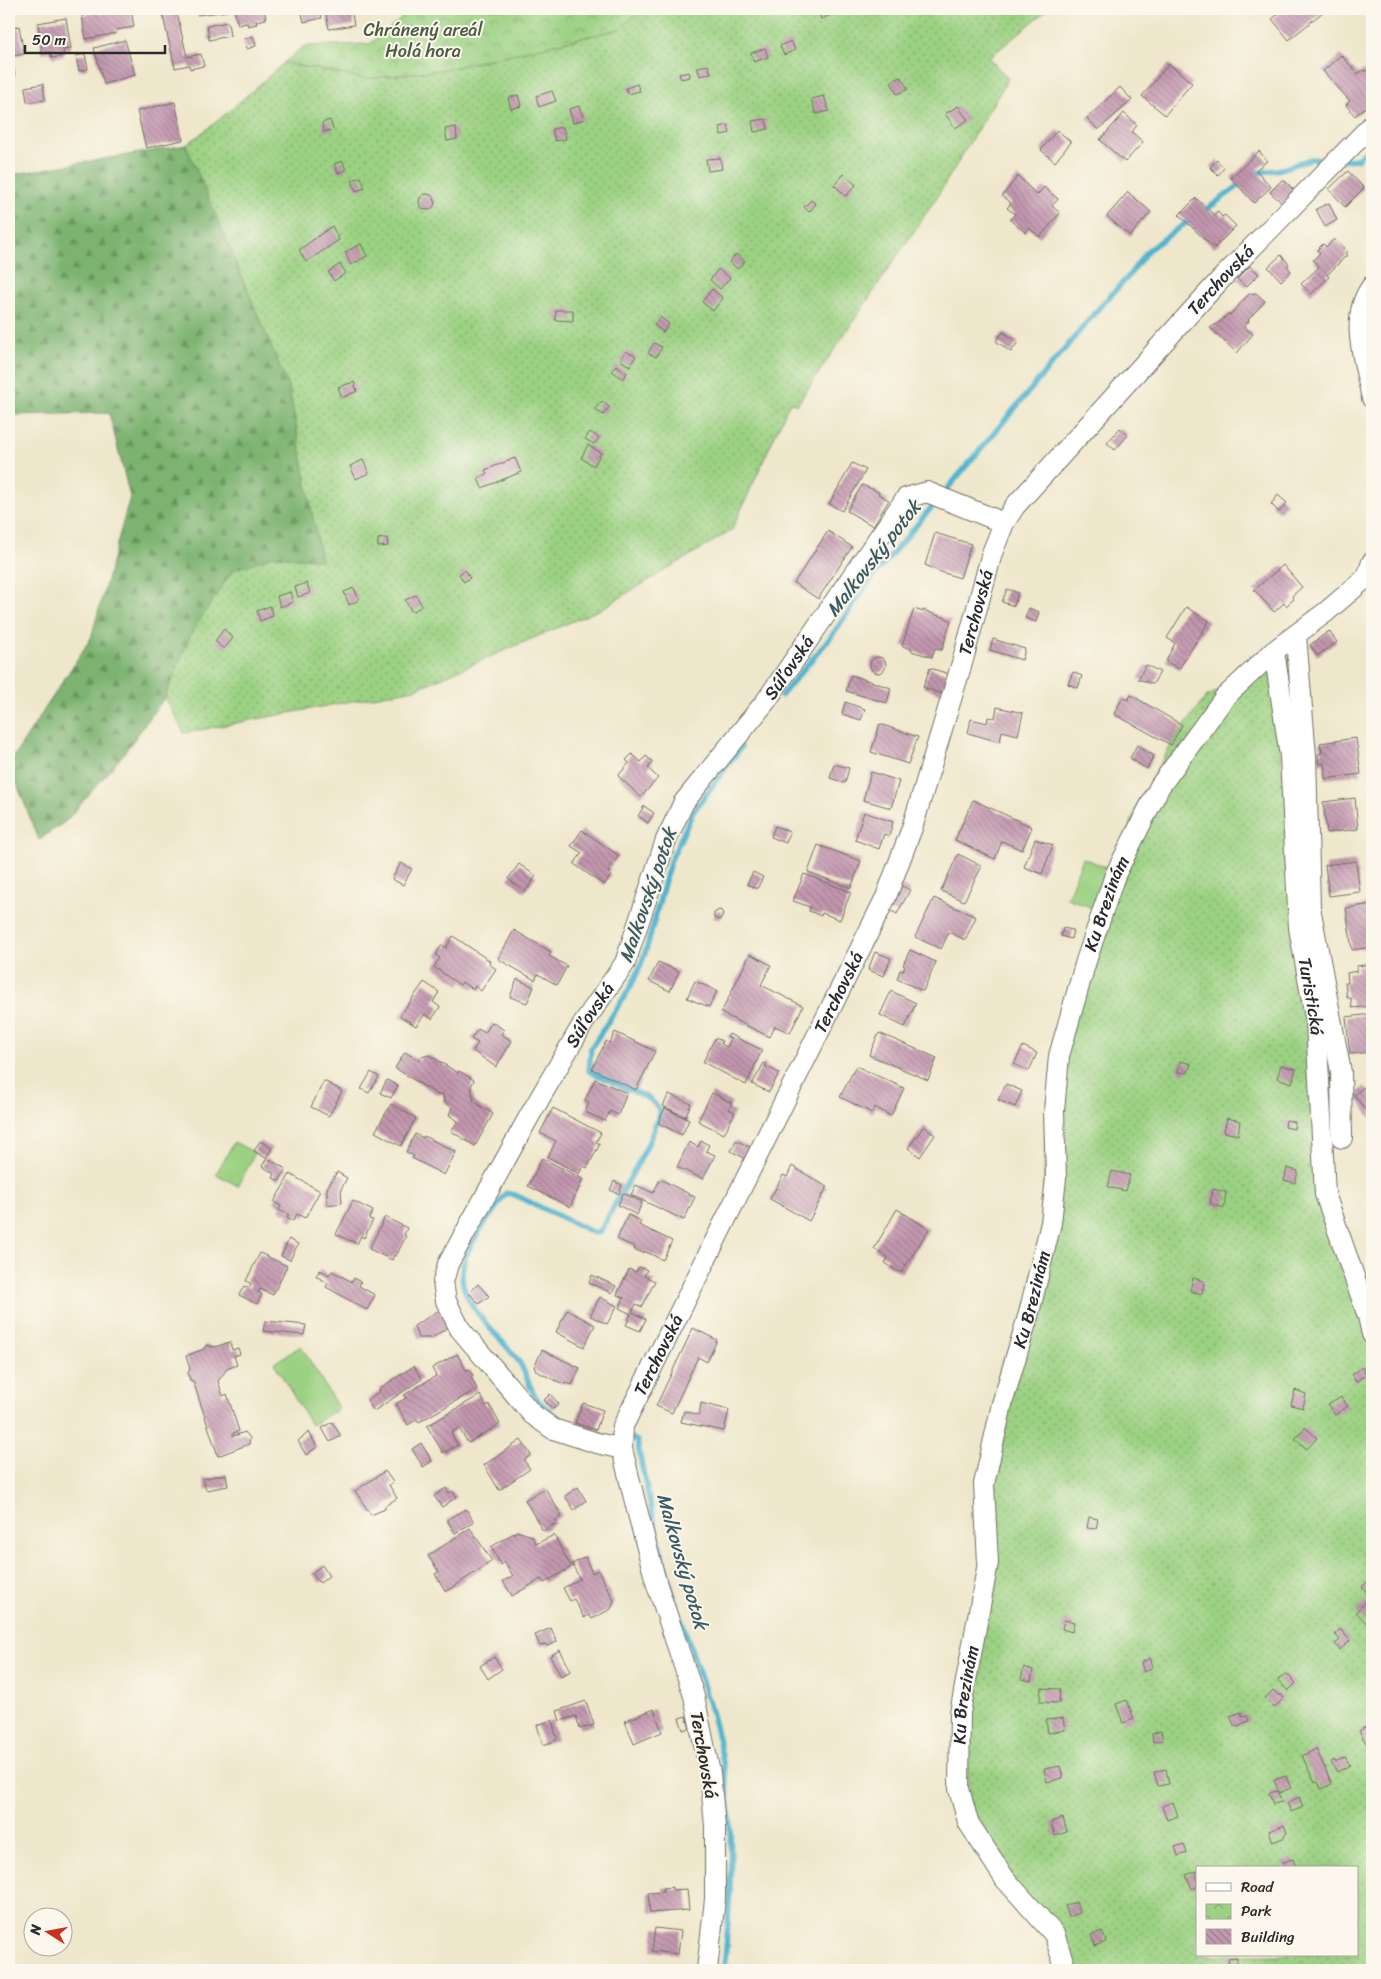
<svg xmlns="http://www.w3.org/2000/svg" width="1381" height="1979" viewBox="0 0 1381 1979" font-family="Sriracha,sans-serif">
<defs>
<pattern id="forest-firs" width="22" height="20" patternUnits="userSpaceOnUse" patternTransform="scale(1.25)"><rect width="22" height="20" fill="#7cb370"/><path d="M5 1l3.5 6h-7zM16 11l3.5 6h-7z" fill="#66925c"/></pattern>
<pattern id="park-crowns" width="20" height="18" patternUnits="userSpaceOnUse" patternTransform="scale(1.25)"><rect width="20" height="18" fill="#9bd182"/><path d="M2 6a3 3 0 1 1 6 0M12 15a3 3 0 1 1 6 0" fill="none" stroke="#7faa6b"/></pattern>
<pattern id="garden-dots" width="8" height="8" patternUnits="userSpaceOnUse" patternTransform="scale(1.25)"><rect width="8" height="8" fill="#9bd182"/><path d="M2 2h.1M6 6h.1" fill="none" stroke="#7faa6b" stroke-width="1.8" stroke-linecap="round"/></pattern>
<pattern id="building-back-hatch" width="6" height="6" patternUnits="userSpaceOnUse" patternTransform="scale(1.25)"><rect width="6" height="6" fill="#c297af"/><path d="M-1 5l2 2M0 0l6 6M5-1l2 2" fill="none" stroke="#9e7b8f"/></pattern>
</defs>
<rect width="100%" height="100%" fill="#fbf7ec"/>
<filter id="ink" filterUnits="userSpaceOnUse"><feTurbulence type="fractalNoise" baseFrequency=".02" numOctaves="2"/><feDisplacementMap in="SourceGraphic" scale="10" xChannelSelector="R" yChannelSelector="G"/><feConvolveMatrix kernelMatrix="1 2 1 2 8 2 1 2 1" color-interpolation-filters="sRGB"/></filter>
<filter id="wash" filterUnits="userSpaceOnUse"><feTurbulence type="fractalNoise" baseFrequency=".0096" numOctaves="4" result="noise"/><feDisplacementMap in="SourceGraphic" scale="20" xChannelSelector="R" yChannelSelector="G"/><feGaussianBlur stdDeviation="1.12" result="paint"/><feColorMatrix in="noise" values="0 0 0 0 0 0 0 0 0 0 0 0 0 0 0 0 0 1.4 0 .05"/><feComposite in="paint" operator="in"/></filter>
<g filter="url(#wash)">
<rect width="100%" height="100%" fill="#efe7cb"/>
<g fill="#9bd182" stroke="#637e56">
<polygon points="1083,858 1111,869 1095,909 1067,898"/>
<polygon points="234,1142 255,1153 238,1186 216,1174"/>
<polygon points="301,1346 339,1409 311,1425 274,1363"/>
</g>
<polygon fill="url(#forest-firs)" stroke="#546f4e" points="186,145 289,388 321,560 274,556 192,632 165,697 121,757 66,821 39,840 9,764 91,638 130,497 109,413 9,415 9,175"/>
<polygon fill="url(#park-crowns)" stroke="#637e56" points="412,9 642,9 620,29 448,69 366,79 284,63 304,46 370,44"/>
<g fill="url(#garden-dots)" stroke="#637e56" fill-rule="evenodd">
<polygon points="642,9 1048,9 989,58 1008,79 937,197 797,405 790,402 732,530 601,609 415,689 184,733 165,697 192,632 233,570 274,556 321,560 289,388 186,145 220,119 284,63 366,79 448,69 620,29"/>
<path d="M 1270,664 L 1332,1195 L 1372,1314 L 1372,1970 L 1064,1970 L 1066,1968 L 966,1816 L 970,1793 L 961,1711 L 984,1570 L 988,1456 L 1040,1309 L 1046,1110 L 1112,878 L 1138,802 L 1174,740 L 1206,697 ZM 1197,1868 L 1357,1868 L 1357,1955 L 1197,1955 Z"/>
</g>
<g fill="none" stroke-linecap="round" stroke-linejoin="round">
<g stroke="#50b4cf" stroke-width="5.5">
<polyline points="1345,160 1357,159 1372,145"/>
<polyline points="1253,175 1256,173 1282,169 1310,159 1331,159"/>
<polyline points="1203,212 1244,182"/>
<polyline points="943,494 1099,308 1127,278 1148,250 1193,218"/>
<polyline points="781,696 830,638 875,574 937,501"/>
<path d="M 571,1426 C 560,1419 545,1410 538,1400 C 530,1390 527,1376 521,1365 C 504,1338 461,1309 462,1273 C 463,1248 492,1214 506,1193 L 515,1195 L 594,1233 L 600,1232 C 619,1194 650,1151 660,1110 L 650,1099 L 589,1071 L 591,1048 L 630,988 L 640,967 L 647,947 L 670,862 L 693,812 L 741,747"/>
<path d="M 627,1436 L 637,1441 C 648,1498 660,1554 678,1610 C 696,1665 716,1715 725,1774 C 735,1838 730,1906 724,1970"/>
</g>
</g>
<g id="blocks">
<g fill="url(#building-back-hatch)">
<polygon points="112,9 113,12 131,9 134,27 116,30 117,33 86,39 82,15 98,12 98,14 103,13 102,11"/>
<polygon points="176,9 187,57 201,54 204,66 190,69 189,65 175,68 162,12"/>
<polygon points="196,9 229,9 229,11 197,15"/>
<polygon points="234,9 264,9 266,19 256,21 257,24 248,26 247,23 238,25"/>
<polygon points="301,9 320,9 322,18 304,22"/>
<polygon points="325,9 351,9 354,25 329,29"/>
<polygon points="817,9 833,9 835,13 821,19"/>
<polygon points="1284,9 1321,9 1323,12 1289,40 1272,19"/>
<polygon points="66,18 71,49 63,50 64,56 52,58 50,52 42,53 38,23"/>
<polygon points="228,22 230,36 209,40 207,26"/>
<polygon points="19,26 24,54 12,56 15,77 9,78 9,28"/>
<polygon points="253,36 256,46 247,49 244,39"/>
<polygon points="125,40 135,75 104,84 94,48"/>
<polygon points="791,41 795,50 784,55 780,46"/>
<polygon points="765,48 768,57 754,62 751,53"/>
<polygon points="85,54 88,69 79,71 76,56"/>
<polygon points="1341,55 1358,74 1363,70 1365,72 1372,66 1372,101 1355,116 1346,105 1350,101 1323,71"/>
<polygon points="1169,64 1192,83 1165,115 1142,96"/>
<polygon points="708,65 711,73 700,76 697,67"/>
<polygon points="689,72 690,77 681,79 679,74"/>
<polygon points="901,77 908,89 897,94 891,82"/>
<polygon points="43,84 45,100 27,102 25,87"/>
<polygon points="637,84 640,91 628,94 626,88"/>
<polygon points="1120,87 1132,100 1098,130 1087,118"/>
<polygon points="552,91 556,101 539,107 536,96"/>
<polygon points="518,95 521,106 511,109 508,98"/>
<polygon points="824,96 829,111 816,114 811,99"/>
<polygon points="175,102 183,140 146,148 137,111"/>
<polygon points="579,106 584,119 573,123 569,109"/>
<polygon points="958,106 968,120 955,128 945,114"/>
<polygon points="1124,113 1137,125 1132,132 1143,142 1125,162 1100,140"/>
<polygon points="766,119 768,129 754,132 752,121"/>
<polygon points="330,120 333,129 324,132 322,123"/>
<polygon points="728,125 730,133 721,135 720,127"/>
<polygon points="456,127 457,139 447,141 445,129"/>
<polygon points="563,127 566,139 555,141 552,129"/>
<polygon points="1057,130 1071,142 1055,162 1041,150"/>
<polygon points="1259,151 1267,161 1256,170 1271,187 1254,203 1231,178"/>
<polygon points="720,158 722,169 708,171 706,159"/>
<polygon points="1217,160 1224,168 1218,175 1210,167"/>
<polygon points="343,161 346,170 338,173 334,164"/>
<polygon points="1348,171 1364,188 1345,207 1329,189"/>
<polygon points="844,174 856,185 846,196 834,185"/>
<polygon points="1018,176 1037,195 1044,187 1058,199 1052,206 1060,213 1040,237 1029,228 1026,233 1010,220 1015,214 1007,208 1011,203 1002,196"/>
<polygon points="361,177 365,188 356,191 352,180"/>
<polygon points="1283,179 1296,192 1284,205 1270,192"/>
<polygon points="1128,192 1151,212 1130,236 1107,216"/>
<circle cx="427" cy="202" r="8"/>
<polygon points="1196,198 1214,215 1217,211 1222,217 1225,215 1236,226 1214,248 1179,215"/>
<polygon points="811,200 816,204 809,212 804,207"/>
<polygon points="1329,203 1337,220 1325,227 1316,209"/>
<polygon points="332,226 339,240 306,262 299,250"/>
<polygon points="1334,239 1347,251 1345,253 1347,255 1327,275 1329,277 1311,294 1301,284 1319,267 1313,260 1320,253 1317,250 1323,244 1326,247"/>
<polygon points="361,244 367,256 351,265 345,252"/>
<polygon points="736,254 745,261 738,269 729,262"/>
<polygon points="1281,255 1289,264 1287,266 1291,271 1281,281 1268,267"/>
<polygon points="340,264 346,273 334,281 328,272"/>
<polygon points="1250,266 1259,274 1246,287 1237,279"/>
<polygon points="718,269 730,278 720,289 710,280"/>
<polygon points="712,289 723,298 713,311 702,302"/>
<polygon points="1256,293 1265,301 1248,320 1249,321 1244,327 1253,334 1237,353 1210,328 1221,321 1229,313 1230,315 1249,294"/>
<polygon points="556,310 573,310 573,321 555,320"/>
<polygon points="660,317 669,324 663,332 654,325"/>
<polygon points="1003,332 1018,342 1011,352 996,341"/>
<polygon points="654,343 662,347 656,357 648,353"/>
<polygon points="626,351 636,356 630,366 620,360"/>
<polygon points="616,365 627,373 623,379 612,371"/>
<polygon points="354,382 357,391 342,398 338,387"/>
<polygon points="602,401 609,407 603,415 595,409"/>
<polygon points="1120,428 1128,435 1115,450 1107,443"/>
<polygon points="590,432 599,438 594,444 585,439"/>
<polygon points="588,445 601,453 594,466 581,458"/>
<polygon points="515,458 521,472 482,488 478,478 487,474 485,470"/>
<polygon points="363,460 369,473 356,479 350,466"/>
<polygon points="852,463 866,470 842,511 829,504"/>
<polygon points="862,485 879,492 878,494 889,500 873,526 847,511"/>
<polygon points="1278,495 1287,503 1279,512 1271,504"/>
<polygon points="828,531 852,547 818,599 794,583"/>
<polygon points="935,533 971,544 960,578 941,572 925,565"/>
<polygon points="387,538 388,546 378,547 378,539"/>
<polygon points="1283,565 1302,587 1292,596 1294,599 1286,606 1284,603 1274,612 1254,590"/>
<polygon points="465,570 470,578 464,582 459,574"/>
<polygon points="307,583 310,593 298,597 295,587"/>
<polygon points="354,588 359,600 349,605 344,592"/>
<polygon points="1007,589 1018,593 1014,606 1002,602"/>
<polygon points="290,592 293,602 280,607 277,596"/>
<polygon points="416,595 422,606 412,612 405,600"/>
<polygon points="270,606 273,616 260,621 257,611"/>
<polygon points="1186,607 1209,621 1179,669 1166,661 1175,643 1167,638"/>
<polygon points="1029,608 1039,612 1036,622 1025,618"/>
<polygon points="914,609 923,612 923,610 951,620 942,650 935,648 932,657 911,651 912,649 902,646"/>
<polygon points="224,629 233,638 224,649 215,641"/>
<polygon points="1329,631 1337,642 1317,656 1310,645"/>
<polygon points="993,639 1025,649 1022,660 990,650"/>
<circle cx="878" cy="665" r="8"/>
<polygon points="1146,665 1160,672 1153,684 1138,679"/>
<polygon points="930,668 949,674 942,694 923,687"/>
<polygon points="1073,672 1082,676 1078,688 1068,684"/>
<polygon points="851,675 891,688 887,703 846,691"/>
<polygon points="1131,695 1182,725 1171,745 1114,714 1123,697 1128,700"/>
<polygon points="845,702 865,709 861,720 842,714"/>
<polygon points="997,707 1023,713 1018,735 1002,731 1000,742 968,733 971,719 987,723 988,717 995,718"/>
<polygon points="880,724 918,737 908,764 871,752"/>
<polygon points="1356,738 1361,774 1325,779 1324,763 1319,764 1318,754 1322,753 1320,743"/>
<polygon points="1137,745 1154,756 1147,769 1130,758"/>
<polygon points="632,754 641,762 646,756 653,762 648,768 658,778 641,797 618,776 629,763 626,760"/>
<polygon points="834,764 849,768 845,783 830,778"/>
<polygon points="871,772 899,781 891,808 863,800"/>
<polygon points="1355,798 1358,829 1327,833 1323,802"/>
<polygon points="973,800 1032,827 1022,850 1002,841 995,859 955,840"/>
<polygon points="644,806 654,813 648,823 638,816"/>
<polygon points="864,812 893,822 889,836 884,834 879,849 855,840"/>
<polygon points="775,826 790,832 786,843 771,837"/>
<polygon points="582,830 619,856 609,868 611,869 608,872 611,875 604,885 574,864 582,853 571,846"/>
<polygon points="1035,839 1053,845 1042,874 1024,867"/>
<polygon points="818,845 861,861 851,888 808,872"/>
<polygon points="958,854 982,866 964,901 941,891"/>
<polygon points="1356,861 1360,892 1329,896 1325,865"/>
<polygon points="401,863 412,869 403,885 392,879"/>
<polygon points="519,864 536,876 525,892 508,879"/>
<polygon points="753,872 763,877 757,889 747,884"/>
<polygon points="804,874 851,892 840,920 822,913 821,916 809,911 810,907 793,901"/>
<polygon points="900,885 910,890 897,914 888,909"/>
<polygon points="934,898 976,917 965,940 949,932 941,949 915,937"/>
<polygon points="1372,904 1372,947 1352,950 1346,908"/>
<polygon points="719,910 722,911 723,916 719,920 714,918 714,913"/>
<polygon points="1063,928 1073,930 1071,939 1061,936"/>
<polygon points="514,930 551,952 549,956 567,966 557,985 538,974 535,980 498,959"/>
<polygon points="453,936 490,961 489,964 496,969 481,991 475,986 473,989 462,982 460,985 434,967 440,958 436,955 442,945 446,948"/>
<polygon points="910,950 936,962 923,991 897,979 900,970 903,971 905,966 903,965"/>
<polygon points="875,952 891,958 884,976 868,970"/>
<polygon points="750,954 771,965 761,985 803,1006 790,1033 775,1026 770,1037 721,1013"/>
<polygon points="658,962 679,971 670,991 649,981"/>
<polygon points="1372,964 1372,1006 1352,1008 1351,998 1347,998 1345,983 1348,983 1347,973 1357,971 1357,966"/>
<polygon points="517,979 534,987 527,1003 510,997"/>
<polygon points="695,981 717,991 709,1007 687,998"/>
<polygon points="424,982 439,992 433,1002 440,1007 432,1019 425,1014 416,1026 400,1016"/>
<polygon points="891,991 916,1003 905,1027 880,1015"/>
<polygon points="1372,1014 1372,1052 1350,1054 1346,1017"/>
<polygon points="492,1022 504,1030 501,1034 512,1041 496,1067 473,1051 478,1043 471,1039 478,1029 485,1033"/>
<polygon points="615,1032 655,1051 636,1090 592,1069 606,1041 610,1043"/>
<polygon points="879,1033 937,1058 928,1080 869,1055"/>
<polygon points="729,1034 762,1050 746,1085 703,1062 715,1038 722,1041 721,1044 727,1047 731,1039 727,1037"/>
<polygon points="1023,1046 1037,1053 1029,1071 1014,1064"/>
<polygon points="405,1052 419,1061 421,1057 429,1055 458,1073 459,1071 474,1080 471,1086 474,1102 493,1114 475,1146 451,1131 458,1121 449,1115 452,1107 444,1102 443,1094 438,1095 395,1068"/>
<polygon points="1180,1061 1191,1064 1188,1073 1178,1072"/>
<polygon points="764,1063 767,1064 765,1066 779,1073 769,1092 752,1084"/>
<polygon points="1281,1065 1296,1069 1292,1083 1277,1078"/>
<polygon points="856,1066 904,1088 891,1116 875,1107 872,1113 840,1097"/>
<polygon points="371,1072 379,1077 369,1093 361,1089"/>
<polygon points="595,1079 627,1093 618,1115 610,1111 605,1121 585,1112 589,1102 585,1100"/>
<polygon points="387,1080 398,1086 391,1098 380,1093"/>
<polygon points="324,1081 342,1091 329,1116 311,1107"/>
<polygon points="1006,1084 1022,1091 1015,1107 998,1100"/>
<polygon points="1364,1087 1372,1094 1372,1119 1354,1095"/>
<polygon points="712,1093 732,1103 729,1109 735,1112 724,1134 698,1121"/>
<polygon points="669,1094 691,1104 685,1117 663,1106"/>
<polygon points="391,1104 416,1118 401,1146 375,1132"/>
<polygon points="553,1108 601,1133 596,1142 600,1144 587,1168 583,1166 579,1174 548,1157 556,1141 540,1133"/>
<polygon points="665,1108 689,1120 682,1135 658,1123"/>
<polygon points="1227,1118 1240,1121 1238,1135 1224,1132"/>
<polygon points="1286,1120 1295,1122 1294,1129 1285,1127"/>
<polygon points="924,1126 935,1135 920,1157 908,1148"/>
<polygon points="415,1134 423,1138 424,1136 456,1152 444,1175 412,1158 414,1156 406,1152"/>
<polygon points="736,1140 751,1148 746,1159 731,1151"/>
<polygon points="260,1141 272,1148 266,1158 254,1151"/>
<polygon points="701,1141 709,1145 706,1151 715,1155 703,1179 677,1167 689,1142 698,1147"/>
<polygon points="267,1158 286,1169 279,1181 273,1178 275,1174 262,1166"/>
<polygon points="542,1158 583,1179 570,1207 528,1186"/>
<polygon points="792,1166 827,1187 809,1221 770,1199 783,1175 787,1177"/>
<polygon points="1287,1168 1298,1171 1295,1183 1284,1180"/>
<polygon points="1112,1171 1130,1175 1126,1191 1108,1187"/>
<polygon points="337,1172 347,1178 341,1189 342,1203 327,1205 327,1188"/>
<polygon points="290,1174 320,1191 305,1218 297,1214 293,1221 287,1218 289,1215 279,1210 281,1206 274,1202"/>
<polygon points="660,1179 695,1197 684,1220 631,1195 636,1185 653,1193"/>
<polygon points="614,1181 622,1185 619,1194 610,1190"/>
<polygon points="1213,1189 1226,1192 1224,1208 1210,1204"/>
<polygon points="623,1193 642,1202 637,1215 618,1205"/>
<polygon points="353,1201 373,1211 369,1219 373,1220 364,1238 361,1236 357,1244 336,1234"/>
<polygon points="897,1209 929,1229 901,1273 885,1263 888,1258 874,1249"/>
<polygon points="628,1215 641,1221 639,1225 672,1241 663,1260 644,1251 643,1253 634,1249 635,1247 617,1239"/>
<polygon points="385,1217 407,1228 404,1235 406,1236 396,1256 394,1255 392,1260 369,1249"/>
<polygon points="289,1239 298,1244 290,1260 281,1256"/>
<polygon points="260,1253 287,1266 273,1295 260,1289 258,1292 262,1294 257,1304 239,1295 244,1286 249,1288 251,1284 246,1281"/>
<polygon points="639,1267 647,1270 644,1276 655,1281 642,1307 636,1304 632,1312 646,1319 640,1331 626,1325 631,1314 619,1308 624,1298 617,1295 629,1269 636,1272"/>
<polygon points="320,1270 329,1275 332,1271 352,1282 354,1278 361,1282 359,1286 375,1295 367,1310 326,1287 328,1283 316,1276"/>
<polygon points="592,1275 616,1286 612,1293 589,1283"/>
<polygon points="1193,1278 1204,1281 1202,1294 1190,1291"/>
<polygon points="478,1284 489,1296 479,1304 469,1293"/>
<polygon points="600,1297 617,1306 607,1324 590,1316"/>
<polygon points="441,1309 451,1325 432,1338 418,1338 414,1326"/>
<polygon points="567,1310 595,1325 584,1347 556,1332"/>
<polygon points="265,1321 306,1325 304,1335 263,1331"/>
<polygon points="693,1328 717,1340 707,1362 698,1357 672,1413 656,1406"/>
<polygon points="230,1342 232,1350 238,1348 240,1354 234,1356 237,1365 227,1369 218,1381 223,1396 227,1394 239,1431 233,1433 233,1436 245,1432 250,1438 249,1444 218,1456 193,1381 190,1380 188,1373 190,1369 186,1356 204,1349 206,1345 215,1347"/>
<polygon points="542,1350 580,1368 572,1385 567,1383 563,1384 536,1371 534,1367"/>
<polygon points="457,1354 466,1370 470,1370 473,1376 471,1377 477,1389 419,1422 417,1419 408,1425 396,1404 406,1398 404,1395 436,1376 432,1368"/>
<polygon points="414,1366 422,1379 374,1411 367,1400 380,1391 379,1389"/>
<polygon points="1362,1367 1366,1374 1356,1382 1352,1375"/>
<polygon points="1295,1390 1306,1394 1303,1408 1291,1405"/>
<polygon points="550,1394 559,1404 553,1409 544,1400"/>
<polygon points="480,1395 486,1406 489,1404 500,1424 468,1443 459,1428 451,1433 458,1445 443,1453 427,1426"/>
<polygon points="1341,1397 1348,1406 1335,1415 1328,1405"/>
<polygon points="583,1403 603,1410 596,1430 575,1423"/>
<polygon points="701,1403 729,1410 724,1431 681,1422 684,1411 699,1415"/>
<polygon points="332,1422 341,1436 330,1442 322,1428"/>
<polygon points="1305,1427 1317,1438 1307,1449 1295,1439"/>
<polygon points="309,1432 317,1447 306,1455 298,1441"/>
<polygon points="521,1440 531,1455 524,1460 530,1469 499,1490 484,1465"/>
<polygon points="421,1443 432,1461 423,1467 412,1449"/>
<polygon points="385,1471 393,1482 389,1485 397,1498 385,1506 385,1509 371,1515 355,1491"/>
<polygon points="226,1474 228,1486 206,1490 203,1479"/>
<polygon points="578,1487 586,1501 574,1510 565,1496"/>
<polygon points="446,1488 449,1493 452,1491 457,1497 442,1507 434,1496"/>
<polygon points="545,1488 562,1516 554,1521 556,1523 543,1531 525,1500"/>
<polygon points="466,1509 474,1522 455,1533 447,1520"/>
<polygon points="1089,1517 1098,1519 1096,1529 1087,1528"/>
<polygon points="470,1528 492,1561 446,1592 435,1574 439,1572 428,1556"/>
<polygon points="517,1531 532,1536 536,1544 554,1535 571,1567 544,1583 541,1579 512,1596 503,1581 513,1576 505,1562 501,1565 491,1547"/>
<polygon points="585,1557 592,1573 598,1570 614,1601 611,1609 592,1619 589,1615 584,1618 574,1599 570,1601 563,1588 580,1579 572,1564"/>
<polygon points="322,1565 329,1576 320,1583 312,1573"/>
<polygon points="1372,1577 1372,1599 1362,1587"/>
<polygon points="1368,1600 1372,1604 1372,1622 1369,1626 1356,1612"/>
<polygon points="1064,1620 1074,1622 1072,1632 1062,1629"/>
<polygon points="551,1628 557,1642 547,1646 546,1644 540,1646 535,1635"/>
<polygon points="1340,1629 1350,1641 1340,1650 1335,1644 1340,1640 1335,1634"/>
<polygon points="560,1650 571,1671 561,1676 550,1656"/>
<polygon points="494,1657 502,1669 488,1679 480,1666"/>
<polygon points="1150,1658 1153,1667 1144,1672 1141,1663"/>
<polygon points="1024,1667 1033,1670 1031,1681 1021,1679"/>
<polygon points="1286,1673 1296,1683 1288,1691 1278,1680"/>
<polygon points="1041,1688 1060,1689 1059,1703 1040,1702"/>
<polygon points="1273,1690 1279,1696 1281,1694 1284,1698 1274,1708 1265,1698"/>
<polygon points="1127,1700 1134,1719 1123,1723 1116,1704"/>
<polygon points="586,1701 594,1725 580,1729 576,1716 560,1721 557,1711"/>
<polygon points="654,1709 662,1732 634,1744 625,1721"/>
<polygon points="1241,1712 1242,1716 1246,1715 1249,1721 1235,1727 1230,1716"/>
<polygon points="686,1716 690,1728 683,1730 679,1718"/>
<polygon points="1063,1718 1065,1730 1048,1733 1046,1720"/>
<polygon points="552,1720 557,1740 543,1745 537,1725"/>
<polygon points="1370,1724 1372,1728 1372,1753 1359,1731"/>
<polygon points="1161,1731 1163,1740 1153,1742 1152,1734"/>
<polygon points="1316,1749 1332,1784 1321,1789 1318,1782 1315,1783 1302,1756"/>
<polygon points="1345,1757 1350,1765 1337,1772 1331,1762 1334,1760 1335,1762"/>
<polygon points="1060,1766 1063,1778 1047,1782 1044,1769"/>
<polygon points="1166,1769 1169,1784 1158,1786 1154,1772"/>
<polygon points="1286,1776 1291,1788 1279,1793 1274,1780"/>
<polygon points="1277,1791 1282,1802 1273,1804 1269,1793"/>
<polygon points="1299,1797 1303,1807 1291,1812 1287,1803"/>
<polygon points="1173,1802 1178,1816 1167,1820 1162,1806"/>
<polygon points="1063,1818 1067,1832 1055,1836 1051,1822"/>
<polygon points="1284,1825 1287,1833 1284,1835 1285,1837 1273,1842 1269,1831"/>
<polygon points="1184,1844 1187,1853 1178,1856 1175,1847"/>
<polygon points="1293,1859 1296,1868 1285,1868 1283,1862"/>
<polygon points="1197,1871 1197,1887 1192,1889 1186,1875"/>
<polygon points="672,1887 672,1890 687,1889 689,1910 650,1913 648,1893 663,1892 663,1888"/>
<polygon points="1076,1902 1080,1913 1069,1917 1065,1906"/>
<polygon points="655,1928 681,1931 678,1954 652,1951"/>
<polygon points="1102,1931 1106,1942 1095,1946 1091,1935"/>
<polygon points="1237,1957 1237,1969 1229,1970 1228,1958"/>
</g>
</g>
</g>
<g filter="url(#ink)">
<use href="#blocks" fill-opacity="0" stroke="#706d63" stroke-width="1"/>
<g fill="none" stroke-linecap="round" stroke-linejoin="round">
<g stroke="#706d63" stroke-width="22">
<g id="street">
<path d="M 1372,286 C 1348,317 1365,363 1372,398"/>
<polyline points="1296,635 1306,756 1310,907 1341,1072 1342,1138"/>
<path id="s1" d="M 1274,651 L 1290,756 L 1299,928 L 1316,1023 L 1325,1194 L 1368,1316 L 1372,1334"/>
<path id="s2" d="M 622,1449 L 597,1443 L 553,1429 L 532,1414 L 460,1329 L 446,1301 L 443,1282 L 448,1264 L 530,1115 L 584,1022 L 625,963 L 666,840 L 684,802 L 766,701 L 906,498 L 927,492 L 1004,523"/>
<path id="s3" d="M 707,1970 L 715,1899 L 715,1826 L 710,1773 L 694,1696 L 656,1582 L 637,1510 L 622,1449 L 623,1426 L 886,897 L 912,828 L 962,663 L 992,553 L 1004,523 L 1015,506 L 1220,280 L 1372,125"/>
<path id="s4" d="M 1063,1970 L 1064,1964 L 1054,1934 L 1005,1879 L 968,1822 L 959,1789 L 960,1713 L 988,1563 L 984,1484 L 1002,1404 L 1029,1313 L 1051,1223 L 1056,1178 L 1054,1111 L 1059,1056 L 1086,961 L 1115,875 L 1160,786 L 1225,697 L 1274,651 L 1326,612 L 1367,577 L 1372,562"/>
</g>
</g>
<use href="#street" stroke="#fff" stroke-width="20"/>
</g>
</g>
<g text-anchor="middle" stroke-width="4" stroke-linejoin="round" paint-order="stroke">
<g font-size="18" fill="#4d5d45" stroke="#fbf7ec">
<text x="423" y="36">Chránený areál<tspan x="423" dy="21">Holá hora</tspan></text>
</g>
<g font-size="18" fill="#2b2b2b" stroke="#fbf7ec">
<text dy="6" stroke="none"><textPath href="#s3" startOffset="1866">Terchovská</textPath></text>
<text dy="6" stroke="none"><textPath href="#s3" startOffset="1446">Terchovská</textPath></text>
<text dy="6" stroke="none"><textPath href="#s2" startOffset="970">Súľovská</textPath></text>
<text dy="6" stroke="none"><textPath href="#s4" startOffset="1118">Ku Brezinám</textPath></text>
<text dy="6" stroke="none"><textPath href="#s3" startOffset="1041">Terchovská</textPath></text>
<text dy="6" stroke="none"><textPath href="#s1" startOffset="348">Turistická</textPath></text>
<text dy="6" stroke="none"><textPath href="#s2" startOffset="565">Súľovská</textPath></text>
<text dy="6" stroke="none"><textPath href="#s4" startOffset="712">Ku Brezinám</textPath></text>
<text dy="6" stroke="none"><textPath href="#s3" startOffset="636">Terchovská</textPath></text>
<text dy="6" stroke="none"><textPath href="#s4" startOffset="308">Ku Brezinám</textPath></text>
<text transform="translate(704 1755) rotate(80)" y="6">Terchovská</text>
</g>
<g font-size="19" font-style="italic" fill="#385b64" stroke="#fbf7ec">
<text transform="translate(873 558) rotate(-52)" y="7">Malkovský potok</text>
<text transform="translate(647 895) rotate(-71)" y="7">Malkovský potok</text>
<text transform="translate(683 1561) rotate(74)" y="7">Malkovský potok</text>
</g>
</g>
<rect width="1381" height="1979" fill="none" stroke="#fbf7ec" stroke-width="30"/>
<rect x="1196" y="1866" width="162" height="90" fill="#fbf7ec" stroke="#a8a59f"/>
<rect x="1206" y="1883" width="25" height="8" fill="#ffffff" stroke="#a8a59f"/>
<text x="1241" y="1892" font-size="15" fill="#2b2b2b">Road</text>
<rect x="1206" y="1904" width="25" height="15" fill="url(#park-crowns)" stroke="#a8a59f"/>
<text x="1241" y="1916" font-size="15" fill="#2b2b2b">Park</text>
<rect x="1206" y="1929" width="25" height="15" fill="url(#building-back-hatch)" stroke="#a8a59f"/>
<text x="1241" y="1942" font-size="15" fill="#2b2b2b">Building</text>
<g transform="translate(48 1932) rotate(281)"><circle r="24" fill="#fbf7ec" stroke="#a8a59f"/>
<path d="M0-4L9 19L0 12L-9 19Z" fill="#c8321e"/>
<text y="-8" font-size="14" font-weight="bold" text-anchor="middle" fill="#2b2b2b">N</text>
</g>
<path d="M25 45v8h140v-8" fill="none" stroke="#2b2b2b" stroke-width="2.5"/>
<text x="32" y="45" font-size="15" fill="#2b2b2b" stroke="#fbf7ec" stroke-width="4" paint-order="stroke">50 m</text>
</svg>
